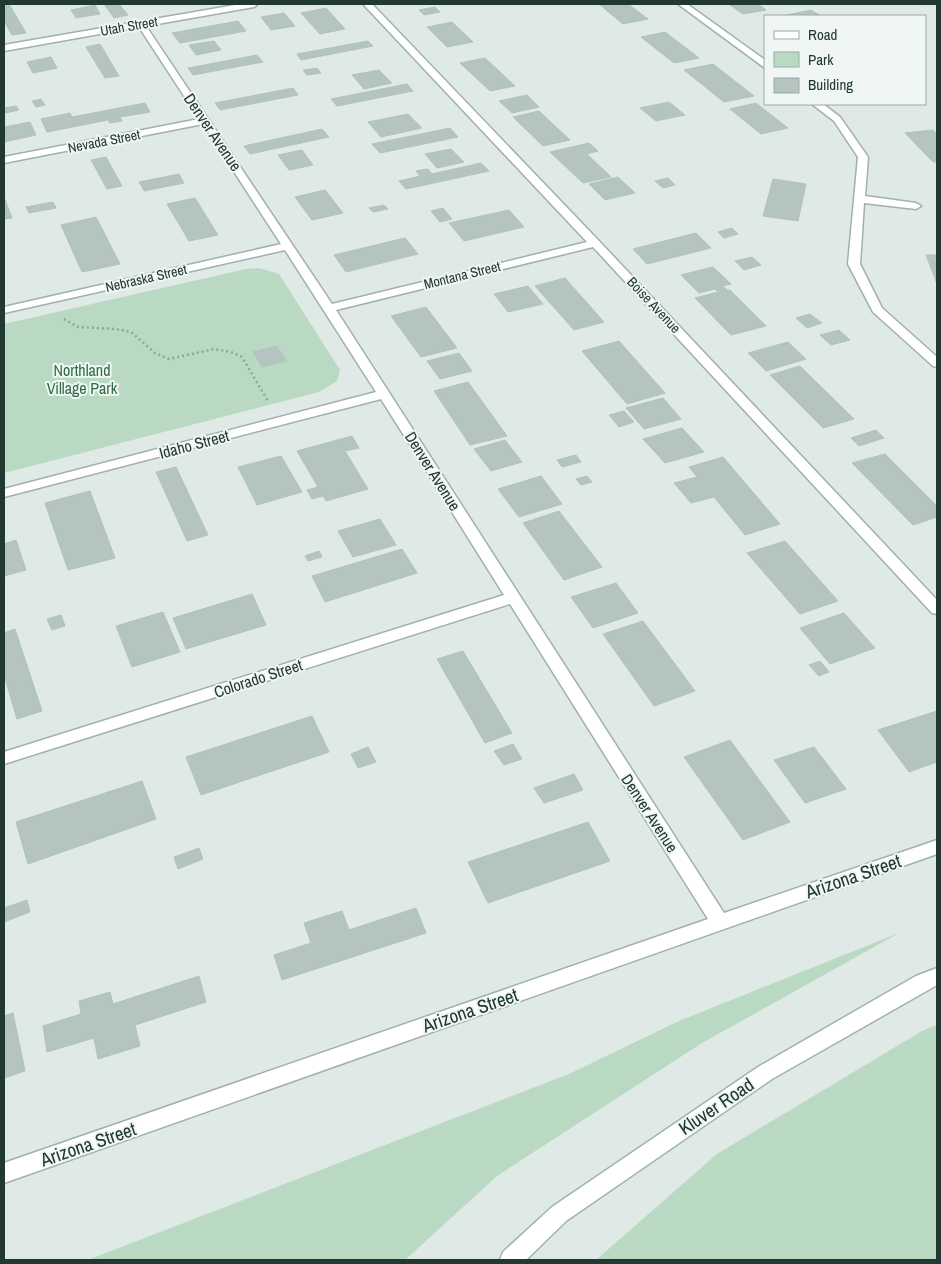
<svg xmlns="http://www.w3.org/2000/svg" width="941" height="1264" viewBox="0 0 941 1264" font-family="'Archivo Narrow',sans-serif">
<rect width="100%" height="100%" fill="#dfe9e5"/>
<g fill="#b9d9c3">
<polygon points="259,268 279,274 340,370 337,381 319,392 4,473 4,324 246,269"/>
<polygon points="899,933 702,1043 497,1176 405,1260 88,1260 569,1074 679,1021"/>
<polygon points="937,1025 937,1260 596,1260 717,1154 922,1031"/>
</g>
<g fill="#b4c4be" stroke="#b2c2bc">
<polygon points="9,4 26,33 12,35 4,21 4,5"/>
<polygon points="104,4 119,4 128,15 114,18"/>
<polygon points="599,4 628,4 648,19 623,24"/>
<polygon points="739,4 758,4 766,10 743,14 730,5"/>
<polygon points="95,5 100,14 76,18 71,10"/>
<polygon points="435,7 440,12 424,15 419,10"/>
<polygon points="326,8 345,29 320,34 301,13"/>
<polygon points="811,10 821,16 787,15"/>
<polygon points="284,13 295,26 271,30 261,17"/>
<polygon points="238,21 246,31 180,43 172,33"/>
<polygon points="452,22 473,42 447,47 427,27"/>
<polygon points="665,32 699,58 674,63 641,37"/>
<polygon points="214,41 221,50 196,55 189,45"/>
<polygon points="368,41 373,46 301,60 297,54"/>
<polygon points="100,44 119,76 105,78 86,47"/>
<polygon points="257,55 263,62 193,75 188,68"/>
<polygon points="51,57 57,68 33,73 27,62"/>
<polygon points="485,58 515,86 490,91 460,63"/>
<polygon points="713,64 754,96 724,102 684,70"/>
<polygon points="317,68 321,73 307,75 303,70"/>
<polygon points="379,70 392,83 364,89 352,75"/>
<polygon points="407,84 413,91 337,106 331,99"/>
<polygon points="293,88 298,95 220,110 215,103"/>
<polygon points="527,95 539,107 512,113 499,101"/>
<polygon points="41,99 45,105 36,107 32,101"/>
<polygon points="669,102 685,115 656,121 640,108"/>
<polygon points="145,103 150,112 120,117 122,121 110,123 108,120 47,132 41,119 70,113 72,117"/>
<polygon points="756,103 788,128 761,134 730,109"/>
<polygon points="16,106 19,110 5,113 4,111 4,108"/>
<polygon points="539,111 570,140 543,146 513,117"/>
<polygon points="408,114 422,128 381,137 368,122"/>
<polygon points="30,122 36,135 4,142 4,127"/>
<polygon points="450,128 458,137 380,153 372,144"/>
<polygon points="322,129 329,137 250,154 244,146"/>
<polygon points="933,130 937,134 937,162 933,162 905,133"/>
<polygon points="589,143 598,151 587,154 611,177 583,183 550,152"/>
<polygon points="451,149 464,162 437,168 425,154"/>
<polygon points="302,150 313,165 289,170 278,155"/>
<polygon points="106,157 122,186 107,189 91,160"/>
<polygon points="481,163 489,171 406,189 399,181 420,176 416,171 428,169 432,174"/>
<polygon points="179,174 184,183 144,191 139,182"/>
<polygon points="618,177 635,193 605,200 589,184"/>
<polygon points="668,178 675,185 663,188 655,181"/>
<polygon points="773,179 806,184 798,221 763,216"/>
<polygon points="325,190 343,213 312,220 295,197"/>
<polygon points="4,197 12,218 4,219"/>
<polygon points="195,198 218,235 189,241 167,204"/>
<polygon points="53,202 56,208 29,213 26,207"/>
<polygon points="384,205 388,209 373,212 369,208"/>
<polygon points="443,208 452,219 440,222 431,211"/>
<polygon points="509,210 524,227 464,241 449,223"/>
<polygon points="96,217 120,264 82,272 61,225"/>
<polygon points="732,228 738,234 724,238 718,232"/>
<polygon points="696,233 711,248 647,264 633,249"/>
<polygon points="405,238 418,254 346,272 334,255"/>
<polygon points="926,255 937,255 937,284"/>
<polygon points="752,257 761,265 744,270 735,261"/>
<polygon points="713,267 731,284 723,286 727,290 730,290 766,326 731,335 695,298 718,292 715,289 699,293 681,275"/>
<polygon points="565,278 604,322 574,330 535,286"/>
<polygon points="528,286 543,304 508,312 494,294"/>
<polygon points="426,307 457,348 421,357 391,316"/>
<polygon points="810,314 822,323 807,328 796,318"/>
<polygon points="839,330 850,340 831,345 820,335"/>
<polygon points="619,341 665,393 627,404 582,351"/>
<polygon points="788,342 806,359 766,371 748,353"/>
<polygon points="277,346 286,361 262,367 253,352"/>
<polygon points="459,353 472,371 440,379 427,361"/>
<polygon points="800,366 854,419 823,428 770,375"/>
<polygon points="468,382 507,436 470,445 434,391"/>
<polygon points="663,398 681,419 644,429 626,408"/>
<polygon points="624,411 634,422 619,427 609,415"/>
<polygon points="682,428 704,452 665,463 643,439"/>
<polygon points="876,430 884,438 859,446 851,438"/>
<polygon points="352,436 359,448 345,451 368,489 326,501 323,496 312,499 307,490 318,487 297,451"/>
<polygon points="505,440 522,462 491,471 474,449"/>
<polygon points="885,454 937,506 937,517 913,525 852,463"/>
<polygon points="576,455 581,462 562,467 557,460"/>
<polygon points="281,456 302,492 257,505 238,467"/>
<polygon points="723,457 780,524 745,535 714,497 691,503 674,483 697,477 689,467"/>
<polygon points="176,467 208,535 187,541 156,472"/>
<polygon points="541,476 562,504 519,517 498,489"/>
<polygon points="587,476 592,482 581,485 576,479"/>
<polygon points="90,491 115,558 68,570 45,503"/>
<polygon points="559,511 602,567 564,580 523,523"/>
<polygon points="380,519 396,545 353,557 338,531"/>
<polygon points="16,540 26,570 4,576 4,544"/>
<polygon points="785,541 838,601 800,614 747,553"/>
<polygon points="402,549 417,573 325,602 312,576"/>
<polygon points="319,551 322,557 308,561 305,556"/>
<polygon points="616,583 638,613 593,628 571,597"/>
<polygon points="252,594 266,625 186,649 173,618"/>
<polygon points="163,612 180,652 132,667 116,626"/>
<polygon points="844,613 875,648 830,664 800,628"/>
<polygon points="61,615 65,626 52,630 47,619"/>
<polygon points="643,621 695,691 654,706 603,634"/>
<polygon points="15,629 42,711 17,719 4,675 4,633"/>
<polygon points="463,651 512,733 485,743 437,659"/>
<polygon points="820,661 829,672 819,676 809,665"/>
<polygon points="937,711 937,762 909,772 878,730"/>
<polygon points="312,716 329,752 201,795 186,757"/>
<polygon points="730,740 790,822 743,840 684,757"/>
<polygon points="513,744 522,759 504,765 494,751"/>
<polygon points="368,747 376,762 358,768 351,754"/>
<polygon points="814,747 846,789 805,803 774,760"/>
<polygon points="574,774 583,790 544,803 534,788"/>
<polygon points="142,781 156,819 28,864 16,822"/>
<polygon points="588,822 610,861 488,903 468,862"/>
<polygon points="199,848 203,859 178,869 174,857"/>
<polygon points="27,900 30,912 4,922 4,908"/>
<polygon points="416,908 426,933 282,980 274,955 311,943 304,923 342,911 349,930"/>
<polygon points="199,976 206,1002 135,1025 140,1046 98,1059 94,1038 47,1052 43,1026 81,1014 79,1001 110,992 113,1004"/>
<polygon points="13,1013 25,1071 4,1078 4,1016"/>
</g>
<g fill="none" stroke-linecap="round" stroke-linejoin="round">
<g stroke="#a2b0ac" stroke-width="3">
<g id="street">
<polygon points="241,4 258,4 254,7 146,26 332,304 587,242 363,4 372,4 599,241 937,600 937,614 932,613 593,247 336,310 724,913 937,840 937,854 4,1183 4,1163 708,919 510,604 4,764 4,752 504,595 381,399 4,497 4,489 376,392 285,250 4,313 4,307 281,244 203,124 4,163 4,157 199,119 139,27 4,51 4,45"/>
<polygon points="678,4 687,4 765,60 765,68"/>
<polygon points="812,104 823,104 840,117 868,157 865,196 916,203 921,206 916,209 864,203 860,264 882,308 937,357 937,367 933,366 873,312 848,264 858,157 834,121"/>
</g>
</g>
<g stroke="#9fb4ad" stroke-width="3">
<polygon id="secondary" points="937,968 937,985 772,1079 566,1221 526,1260 500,1260 503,1252 552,1207 758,1067 916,976"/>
</g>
<polyline stroke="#81ab9f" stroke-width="2.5" stroke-dasharray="2 3" stroke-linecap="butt" points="64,319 78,327 116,329 131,332 155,353 169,359 214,349 231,352 242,357 268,401"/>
<use href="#street" fill="#fff" fill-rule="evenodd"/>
<use href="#secondary" fill="#fff" fill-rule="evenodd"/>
</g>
<g text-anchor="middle" stroke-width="4" stroke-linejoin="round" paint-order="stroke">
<g font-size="14" fill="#213833" stroke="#eff6f3">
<text transform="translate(129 26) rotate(-10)" y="5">Utah Street</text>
<text transform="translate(104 141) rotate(-11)" y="5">Nevada Street</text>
<text transform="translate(462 275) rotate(-14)" y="5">Montana Street</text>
<text transform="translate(146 278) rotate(-13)" y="5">Nebraska Street</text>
<text transform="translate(654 305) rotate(47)" y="5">Boise Avenue</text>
</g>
<g font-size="16" fill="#213833" stroke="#eff6f3">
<text transform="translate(213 132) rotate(56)" y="6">Denver Avenue</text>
<text transform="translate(194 444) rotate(-15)" y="6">Idaho Street</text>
<text transform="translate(433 471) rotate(58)" y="6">Denver Avenue</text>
<text transform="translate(258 678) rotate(-18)" y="6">Colorado Street</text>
<text transform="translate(650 813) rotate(57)" y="6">Denver Avenue</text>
</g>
<g font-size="16" fill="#2e6c48" stroke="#eff6f3">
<text x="82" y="376">Northland<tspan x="82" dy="18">Village Park</tspan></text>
</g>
<g font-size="19" fill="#213833" stroke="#eff6f3">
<text transform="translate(853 876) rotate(-19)" y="7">Arizona Street</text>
<text transform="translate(470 1010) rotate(-19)" y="7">Arizona Street</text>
<text transform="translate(716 1106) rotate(-34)" y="7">Kluver Road</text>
<text transform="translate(88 1144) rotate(-19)" y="7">Arizona Street</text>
</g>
</g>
<rect width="941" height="1264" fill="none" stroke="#213833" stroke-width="10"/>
<rect x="764" y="15" width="162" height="90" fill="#eff6f3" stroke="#9daaa6"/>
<rect x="774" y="31" width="25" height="8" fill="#ffffff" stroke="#9daaa6"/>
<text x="808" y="40" font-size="15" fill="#213833">Road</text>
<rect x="774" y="52" width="25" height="15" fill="#b9d9c3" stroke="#9daaa6"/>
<text x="808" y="65" font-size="15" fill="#213833">Park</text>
<rect x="774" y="78" width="25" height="15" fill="#b4c4be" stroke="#9daaa6"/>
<text x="808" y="90" font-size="15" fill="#213833">Building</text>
</svg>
